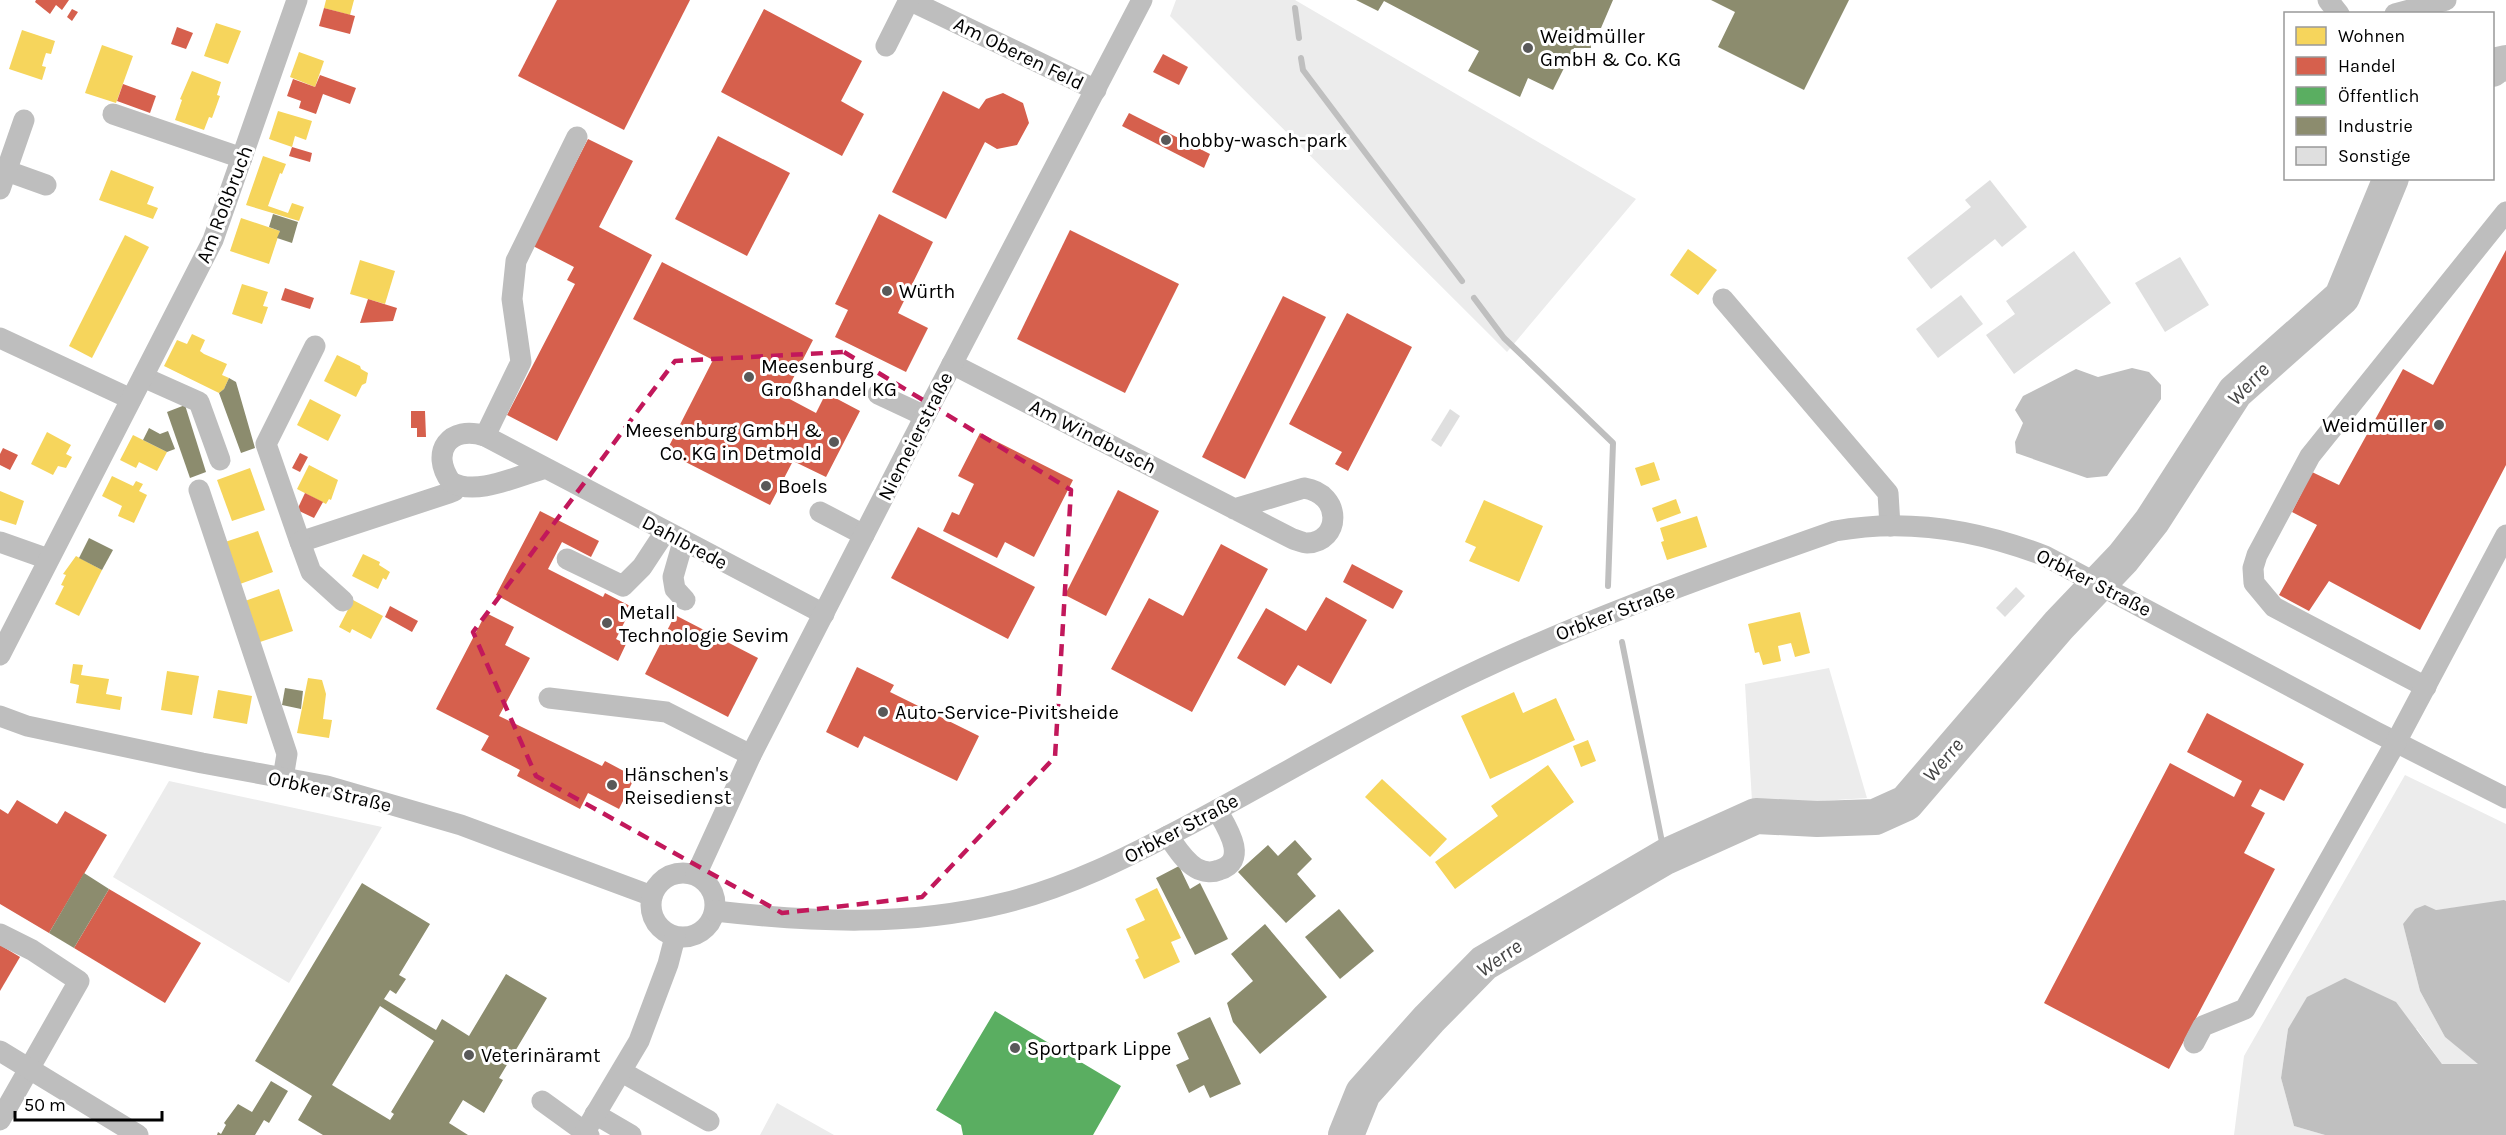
<svg xmlns="http://www.w3.org/2000/svg" width="2506" height="1135" viewBox="0 0 2506 1135" font-family="Karla,sans-serif">
<rect width="100%" height="100%" fill="#fff"/>
<g fill="#ececec">
<polygon points="1176,0 1295,0 1636,199 1507,352 1170,16"/>
<polygon points="1829,668 1867,798 1805,802 1752,801 1745,684"/>
<polygon points="2405,775 2506,824 2506,901 2436,910 2403,924 2420,991 2445,1037 2479,1064 2442,1064 2417,1029 2288,1029 2281,1078 2294,1126 2325,1135 2234,1135 2244,1056"/>
<polygon points="169,781 382,827 289,983 113,877"/>
<polygon points="777,1103 834,1135 760,1135"/>
</g>
<g fill="#bfbfbf">
<polygon points="2132,368 2149,372 2161,385 2161,399 2107,476 2087,478 2016,453 2015,442 2023,423 2015,410 2023,396 2076,369 2098,377"/>
<polygon points="2504,900 2506,901 2506,1135 2325,1135 2294,1126 2281,1078 2288,1029 2307,997 2345,978 2396,1002 2442,1064 2478,1064 2445,1037 2420,991 2403,924 2415,909 2425,905 2436,910"/>
</g>
<g fill="#f6d55c">
<polygon points="326,0 354,0 350,15 324,8"/>
<polygon points="216,23 241,31 228,64 204,56"/>
<polygon points="22,30 55,41 51,54 46,53 44,59 42,66 46,67 42,80 9,69"/>
<polygon points="102,45 133,56 116,103 85,93"/>
<polygon points="299,52 324,61 315,87 290,77"/>
<polygon points="192,71 221,82 217,95 220,96 212,118 209,117 204,130 175,120 182,100 180,99"/>
<polygon points="278,111 312,121 306,140 295,136 292,147 269,139"/>
<polygon points="263,156 286,164 282,174 280,173 268,206 288,213 292,203 304,207 299,221 246,205"/>
<polygon points="111,170 154,187 147,204 158,208 153,219 99,200"/>
<polygon points="241,218 280,231 269,264 230,251"/>
<polygon points="125,235 149,247 92,358 69,346"/>
<polygon points="1688,249 1717,270 1698,295 1670,275"/>
<polygon points="360,260 395,271 385,304 350,294"/>
<polygon points="242,284 268,292 263,306 268,307 262,324 232,314"/>
<polygon points="192,334 205,340 200,351 204,354 227,364 222,375 229,378 224,389 219,393 164,366 177,340 187,344"/>
<polygon points="337,355 360,366 361,369 368,373 366,383 362,385 356,397 324,381"/>
<polygon points="310,399 341,415 328,441 297,425"/>
<polygon points="47,432 71,445 66,454 72,457 66,468 58,466 53,475 31,464"/>
<polygon points="133,435 167,452 157,471 139,462 136,468 120,460"/>
<polygon points="1654,462 1660,480 1641,486 1635,468"/>
<polygon points="309,465 338,480 331,500 329,499 326,504 297,489"/>
<polygon points="250,468 265,510 232,521 217,480"/>
<polygon points="112,476 133,486 136,481 143,484 139,491 147,495 134,523 118,516 122,506 102,496"/>
<polygon points="0,491 24,501 16,525 0,520"/>
<polygon points="1676,499 1681,513 1657,522 1652,508"/>
<polygon points="1484,500 1543,526 1519,582 1469,561 1476,547 1465,542"/>
<polygon points="1697,516 1707,547 1667,560 1661,542 1664,541 1660,528"/>
<polygon points="258,531 273,572 240,584 225,542"/>
<polygon points="363,554 380,562 379,565 390,572 386,580 383,578 378,589 352,576"/>
<polygon points="76,556 102,570 79,616 55,604 64,586 61,585 66,575 63,574"/>
<polygon points="279,589 293,631 260,642 245,601"/>
<polygon points="353,600 383,616 371,639 352,629 350,633 339,627"/>
<polygon points="1800,612 1810,653 1795,657 1791,643 1778,646 1781,661 1763,665 1759,652 1755,653 1748,624"/>
<polygon points="73,664 83,665 81,675 109,679 106,694 122,697 120,710 76,703 79,685 70,683"/>
<polygon points="167,671 199,676 192,715 161,710"/>
<polygon points="308,678 322,680 326,694 323,719 332,720 329,738 297,733"/>
<polygon points="218,690 252,696 247,724 213,718"/>
<polygon points="1514,692 1523,713 1556,698 1575,740 1490,779 1461,716"/>
<polygon points="1588,740 1596,761 1581,767 1573,746"/>
<polygon points="1548,765 1574,802 1455,889 1435,862 1498,816 1491,806"/>
<polygon points="1382,779 1447,839 1430,857 1365,797"/>
<polygon points="1157,888 1181,938 1171,942 1180,962 1144,979 1135,960 1139,958 1126,929 1145,920 1135,899"/>
</g>
<g fill="#d6604d">
<polygon points="36,0 69,0 62,10 56,5 50,14 35,2"/>
<polygon points="557,0 690,0 624,130 518,76"/>
<polygon points="324,8 355,16 350,34 319,26"/>
<polygon points="72,9 78,12 72,21 67,17"/>
<polygon points="764,9 862,61 841,101 864,114 842,156 721,92"/>
<polygon points="177,27 193,33 186,49 171,44"/>
<polygon points="1163,54 1188,67 1179,85 1153,72"/>
<polygon points="320,75 356,88 350,104 323,94 316,114 299,108 301,101 287,96 293,79 315,87"/>
<polygon points="123,84 156,96 150,113 117,101"/>
<polygon points="943,91 979,109 986,99 1003,93 1023,103 1029,123 1017,145 997,149 985,142 946,219 892,192"/>
<polygon points="1129,113 1210,154 1204,168 1122,126"/>
<polygon points="718,136 790,173 747,256 675,219"/>
<polygon points="588,139 633,161 599,227 652,255 557,441 507,415 575,284 567,280 574,267 533,246"/>
<polygon points="292,147 312,153 310,162 289,156"/>
<polygon points="879,214 933,242 898,313 928,328 906,372 835,337 848,310 835,304"/>
<polygon points="1070,230 1179,284 1125,393 1017,339"/>
<polygon points="2506,250 2506,465 2420,630 2329,581 2309,611 2279,595 2317,525 2292,512 2312,472 2339,485 2403,369 2433,385"/>
<polygon points="662,262 813,340 784,396 816,413 826,393 860,411 826,477 793,461 770,505 666,452 713,360 633,319"/>
<polygon points="285,288 314,298 310,309 281,300"/>
<polygon points="1283,296 1326,317 1245,479 1202,457"/>
<polygon points="368,299 397,308 393,321 360,323"/>
<polygon points="1347,313 1412,347 1348,471 1335,464 1342,452 1289,424"/>
<polygon points="411,411 425,411 426,437 417,437 417,428 411,428"/>
<polygon points="980,433 1073,480 1034,557 1005,542 997,558 943,531 952,512 959,515 974,484 958,476"/>
<polygon points="3,448 18,455 10,470 0,465 0,454"/>
<polygon points="300,453 308,457 300,472 292,468"/>
<polygon points="1118,490 1159,511 1106,616 1065,595"/>
<polygon points="305,493 323,502 314,518 297,510"/>
<polygon points="540,511 599,541 591,557 562,542 548,569 603,597 605,593 632,607 616,639 626,644 618,661 496,595"/>
<polygon points="918,527 1035,587 1008,639 891,578"/>
<polygon points="1221,544 1268,569 1192,712 1111,669 1149,598 1183,616"/>
<polygon points="1352,564 1403,591 1393,609 1343,582"/>
<polygon points="1326,597 1367,620 1331,684 1298,665 1285,686 1237,658 1266,608 1306,631"/>
<polygon points="390,606 418,621 412,632 385,617"/>
<polygon points="486,613 514,627 505,645 530,658 499,716 602,766 605,761 635,777 619,809 588,793 580,809 517,776 520,770 481,750 489,736 436,709"/>
<polygon points="675,615 758,658 728,717 645,674"/>
<polygon points="857,667 894,685 890,692 979,736 957,781 864,736 858,748 826,732"/>
<polygon points="2207,713 2304,764 2284,801 2260,789 2251,806 2265,813 2244,853 2275,869 2169,1069 2044,1003 2170,763 2234,797 2242,781 2187,752"/>
<polygon points="17,800 57,824 65,811 107,835 49,933 0,904 0,809 8,814"/>
<polygon points="109,889 201,943 165,1003 74,948"/>
<polygon points="0,945 20,957 0,991"/>
</g>
<polygon fill="#5aae61" points="995,1011 1121,1086 1093,1135 963,1135 961,1125 936,1110"/>
<g fill="#8c8c6e" fill-rule="evenodd">
<polygon points="1356,0 1613,0 1601,28 1590,28 1591,48 1574,48 1553,90 1528,78 1520,97 1468,71 1479,51 1384,1 1378,11"/>
<polygon points="1711,0 1849,0 1804,90 1718,47 1735,12"/>
<polygon points="273,214 298,222 292,243 277,238 280,231 269,227"/>
<polygon points="229,378 236,382 255,448 241,453 219,393 224,389"/>
<polygon points="185,405 206,472 190,478 167,412"/>
<polygon points="149,428 160,434 168,431 175,449 167,452 143,440"/>
<polygon points="89,538 113,550 102,570 79,558"/>
<polygon points="285,688 303,691 301,709 282,705"/>
<polygon points="1295,840 1312,859 1297,874 1316,896 1286,923 1238,872 1268,845 1278,856"/>
<polygon points="1179,866 1190,889 1200,883 1228,939 1195,955 1156,878"/>
<polygon points="84,873 109,889 74,948 49,933"/>
<path d="M 362,883 L 430,924 L 399,975 L 406,979 L 396,994 L 390,990 L 384,999 L 436,1030 L 442,1019 L 469,1036 L 506,974 L 547,998 L 499,1078 L 503,1080 L 484,1113 L 463,1100 L 449,1123 L 468,1135 L 323,1135 L 298,1120 L 312,1096 L 255,1061 ZM 380,1006 L 434,1041 L 391,1112 L 394,1114 L 390,1120 L 332,1085 Z"/>
<polygon points="1339,909 1374,951 1340,979 1305,937"/>
<polygon points="1265,924 1327,997 1260,1054 1233,1022 1227,1003 1253,981 1231,954"/>
<polygon points="1210,1017 1241,1084 1210,1098 1204,1085 1189,1093 1176,1065 1189,1059 1177,1033"/>
<polygon points="271,1081 288,1091 269,1123 264,1120 255,1135 217,1135 218,1132 221,1134 226,1125 224,1123 238,1104 252,1112"/>
</g>
<g fill="none" stroke-linecap="round" stroke-linejoin="round">
<g stroke="#bfbfbf" stroke-width="6">
<polyline points="1295,8 1299,38"/>
<polyline points="1301,58 1303,70 1462,281"/>
<polyline points="1474,298 1504,338 1613,443 1608,586"/>
<polyline points="1622,642 1665,857"/>
</g>
<g stroke="#bfbfbf" stroke-width="36">
<polyline points="2492,69 2497,65 2506,63"/>
<polyline points="1346,1135 1363,1093 1429,1019 1484,963 1665,857 1756,816 1817,819 1875,817 1906,803 2059,625 2123,558 2152,521 2235,392 2342,297 2391,178"/>
</g>
</g>
<g fill="#dfdfdf">
<polygon points="1990,180 2027,227 2002,247 1995,239 1931,289 1907,258 1971,207 1965,200"/>
<polygon points="2074,251 2111,303 2014,374 1986,335 2015,314 2006,301"/>
<polygon points="2180,257 2209,305 2165,332 2135,283"/>
<polygon points="1961,295 1983,324 1938,358 1916,329"/>
<polygon points="1450,409 1460,416 1441,447 1431,440"/>
<polygon points="2016,587 2025,596 2005,617 1996,608"/>
</g>
<g fill="none" stroke-linecap="round" stroke-linejoin="round">
<g stroke="#bebebe" stroke-width="21">
<polyline points="909,0 1096,90"/>
<polyline points="2328,0 2339,14"/>
<polyline points="2395,14 2446,0"/>
<polyline points="886,46 909,0"/>
<polyline points="113,114 242,158"/>
<polyline points="7,171 46,185"/>
<polyline points="0,189 24,120"/>
<polyline points="1723,299 1888,493 1890,526"/>
<polyline points="0,338 131,399"/>
<polyline points="315,346 266,444 300,542 449,493 454,491 457,486"/>
<path d="M 952,364 L 1293,539 C 1297,540 1303,543 1307,543 C 1341,542 1343,494 1304,488 L 1234,509"/>
<polyline points="143,377 199,402 220,460"/>
<polyline points="878,394 925,416"/>
<polyline points="485,436 521,362 512,299 516,261 577,137"/>
<path d="M 546,468 C 519,475 476,497 451,482 C 429,452 450,424 485,436 L 824,614"/>
<polyline points="199,490 287,754 283,778"/>
<polyline points="820,512 864,535"/>
<polyline points="0,542 48,559"/>
<polyline points="300,542 311,572 343,601"/>
<polyline points="683,542 673,577 675,589 685,600"/>
<polyline points="567,559 623,586 642,567 665,532"/>
<polyline points="0,655 213,240 297,0"/>
<polyline points="2426,687 2274,607 2254,583 2253,568 2257,555 2310,456 2506,212"/>
<polyline points="549,698 666,712 751,755"/>
<polyline points="0,716 27,726 202,763 327,786 461,825 652,896"/>
<path d="M 1168,836 C 1176,847 1184,861 1196,868 C 1203,872 1212,873 1219,870 C 1250,861 1226,826 1217,810"/>
<circle cx="683" cy="905" r="32"/>
<polyline points="696,875 751,755 925,416 1142,0"/>
<path d="M 715,911 C 812,922 908,927 1004,903 C 1069,887 1128,857 1187,826 C 1272,781 1355,731 1442,688 C 1569,625 1701,578 1835,531 C 1906,518 1978,530 2045,556 L 2376,732 L 2506,798"/>
<polyline points="0,934 32,950 79,981 0,1120"/>
<polyline points="2194,1043 2203,1026 2245,1009 2396,742 2506,535"/>
<polyline points="0,1051 138,1135"/>
<polyline points="622,1072 709,1121"/>
<polyline points="542,1101 589,1135"/>
<polyline points="595,1114 631,1135"/>
<polyline points="583,1135 639,1041 668,964 675,937"/>
</g>
</g>
<path fill="none" stroke="#c2185b" stroke-width="4.5" stroke-dasharray="12 8" stroke-linejoin="round" d="M 844,352 L 1071,490 L 1055,757 L 922,897 L 782,913 L 536,776 L 473,632 L 675,361 Z"/>
<g fill="#595959" stroke="#fff" stroke-width="2">
<circle cx="1528" cy="48" r="6"/>
<circle cx="1166" cy="140" r="6"/>
<circle cx="887" cy="291" r="6"/>
<circle cx="749" cy="377" r="6"/>
<circle cx="2439" cy="425" r="6"/>
<circle cx="834" cy="442" r="6"/>
<circle cx="766" cy="486" r="6"/>
<circle cx="607" cy="623" r="6"/>
<circle cx="883" cy="712" r="6"/>
<circle cx="612" cy="785" r="6"/>
<circle cx="1015" cy="1048" r="6"/>
<circle cx="469" cy="1055" r="6"/>
</g>
<g text-anchor="middle" stroke-width="6" stroke-linejoin="round" paint-order="stroke">
<g font-size="20" fill="#000" stroke="#fff" text-anchor="start">
<text x="1540" y="43">Weidmüller<tspan x="1540" dy="23">GmbH &amp; Co. KG</tspan></text>
<text x="1178" y="147">hobby-wasch-park</text>
<text x="899" y="298">Würth</text>
<text x="761" y="373">Meesenburg<tspan x="761" dy="23">Großhandel KG</tspan></text>
<text x="2427" y="432" text-anchor="end">Weidmüller</text>
<text x="822" y="437" text-anchor="end">Meesenburg GmbH &amp;<tspan x="822" dy="23">Co. KG in Detmold</tspan></text>
<text x="778" y="493">Boels</text>
<text x="619" y="619">Metall<tspan x="619" dy="23">Technologie Sevim</tspan></text>
<text x="895" y="719">Auto-Service-Pivitsheide</text>
<text x="624" y="781">Hänschen's<tspan x="624" dy="23">Reisedienst</tspan></text>
<text x="1027" y="1055">Sportpark Lippe</text>
<text x="481" y="1062">Veterinäramt</text>
</g>
<g font-size="20" fill="#000" stroke="#fff">
<text transform="translate(1019 53) rotate(26)" y="7">Am Oberen Feld</text>
<text transform="translate(224 204) rotate(-69)" y="7">Am Roßbruch</text>
<text transform="translate(915 436) rotate(-63)" y="7">Niemeierstraße</text>
<text transform="translate(1093 436) rotate(27)" y="7">Am Windbusch</text>
<text transform="translate(685 542) rotate(28)" y="7">Dahlbrede</text>
<text transform="translate(2094 582) rotate(27)" y="7">Orbker Straße</text>
<text transform="translate(1615 612) rotate(-21)" y="7">Orbker Straße</text>
<text transform="translate(330 791) rotate(13)" y="7">Orbker Straße</text>
<text transform="translate(1181 828) rotate(-28)" y="7">Orbker Straße</text>
</g>
<g font-size="21" font-style="italic" fill="#444" stroke="#fff">
<text transform="translate(2248 384) rotate(-46)" y="7">Werre</text>
<text transform="translate(1943 760) rotate(-49)" y="7">Werre</text>
<text transform="translate(1499 958) rotate(-35)" y="7">Werre</text>
</g>
</g>
<rect x="2284" y="12" width="210" height="168" fill="#ffffff" stroke="#999999" stroke-width="1.5"/>
<rect x="2296" y="27" width="30" height="18" fill="#f6d55c" stroke="#999999" stroke-width="1.5"/>
<text x="2338" y="42" font-size="18" fill="#000000">Wohnen</text>
<rect x="2296" y="57" width="30" height="18" fill="#d6604d" stroke="#999999" stroke-width="1.5"/>
<text x="2338" y="72" font-size="18" fill="#000000">Handel</text>
<rect x="2296" y="87" width="30" height="18" fill="#5aae61" stroke="#999999" stroke-width="1.5"/>
<text x="2338" y="102" font-size="18" fill="#000000">Öffentlich</text>
<rect x="2296" y="117" width="30" height="18" fill="#8c8c6e" stroke="#999999" stroke-width="1.5"/>
<text x="2338" y="132" font-size="18" fill="#000000">Industrie</text>
<rect x="2296" y="147" width="30" height="18" fill="#dfdfdf" stroke="#999999" stroke-width="1.5"/>
<text x="2338" y="162" font-size="18" fill="#000000">Sonstige</text>
<path d="M15 1111v9h147v-9" fill="none" stroke="#000000" stroke-width="3"/>
<text x="24" y="1111" font-size="18" fill="#000000" stroke="#ffffff" stroke-width="4.5" paint-order="stroke">50 m</text>
</svg>
